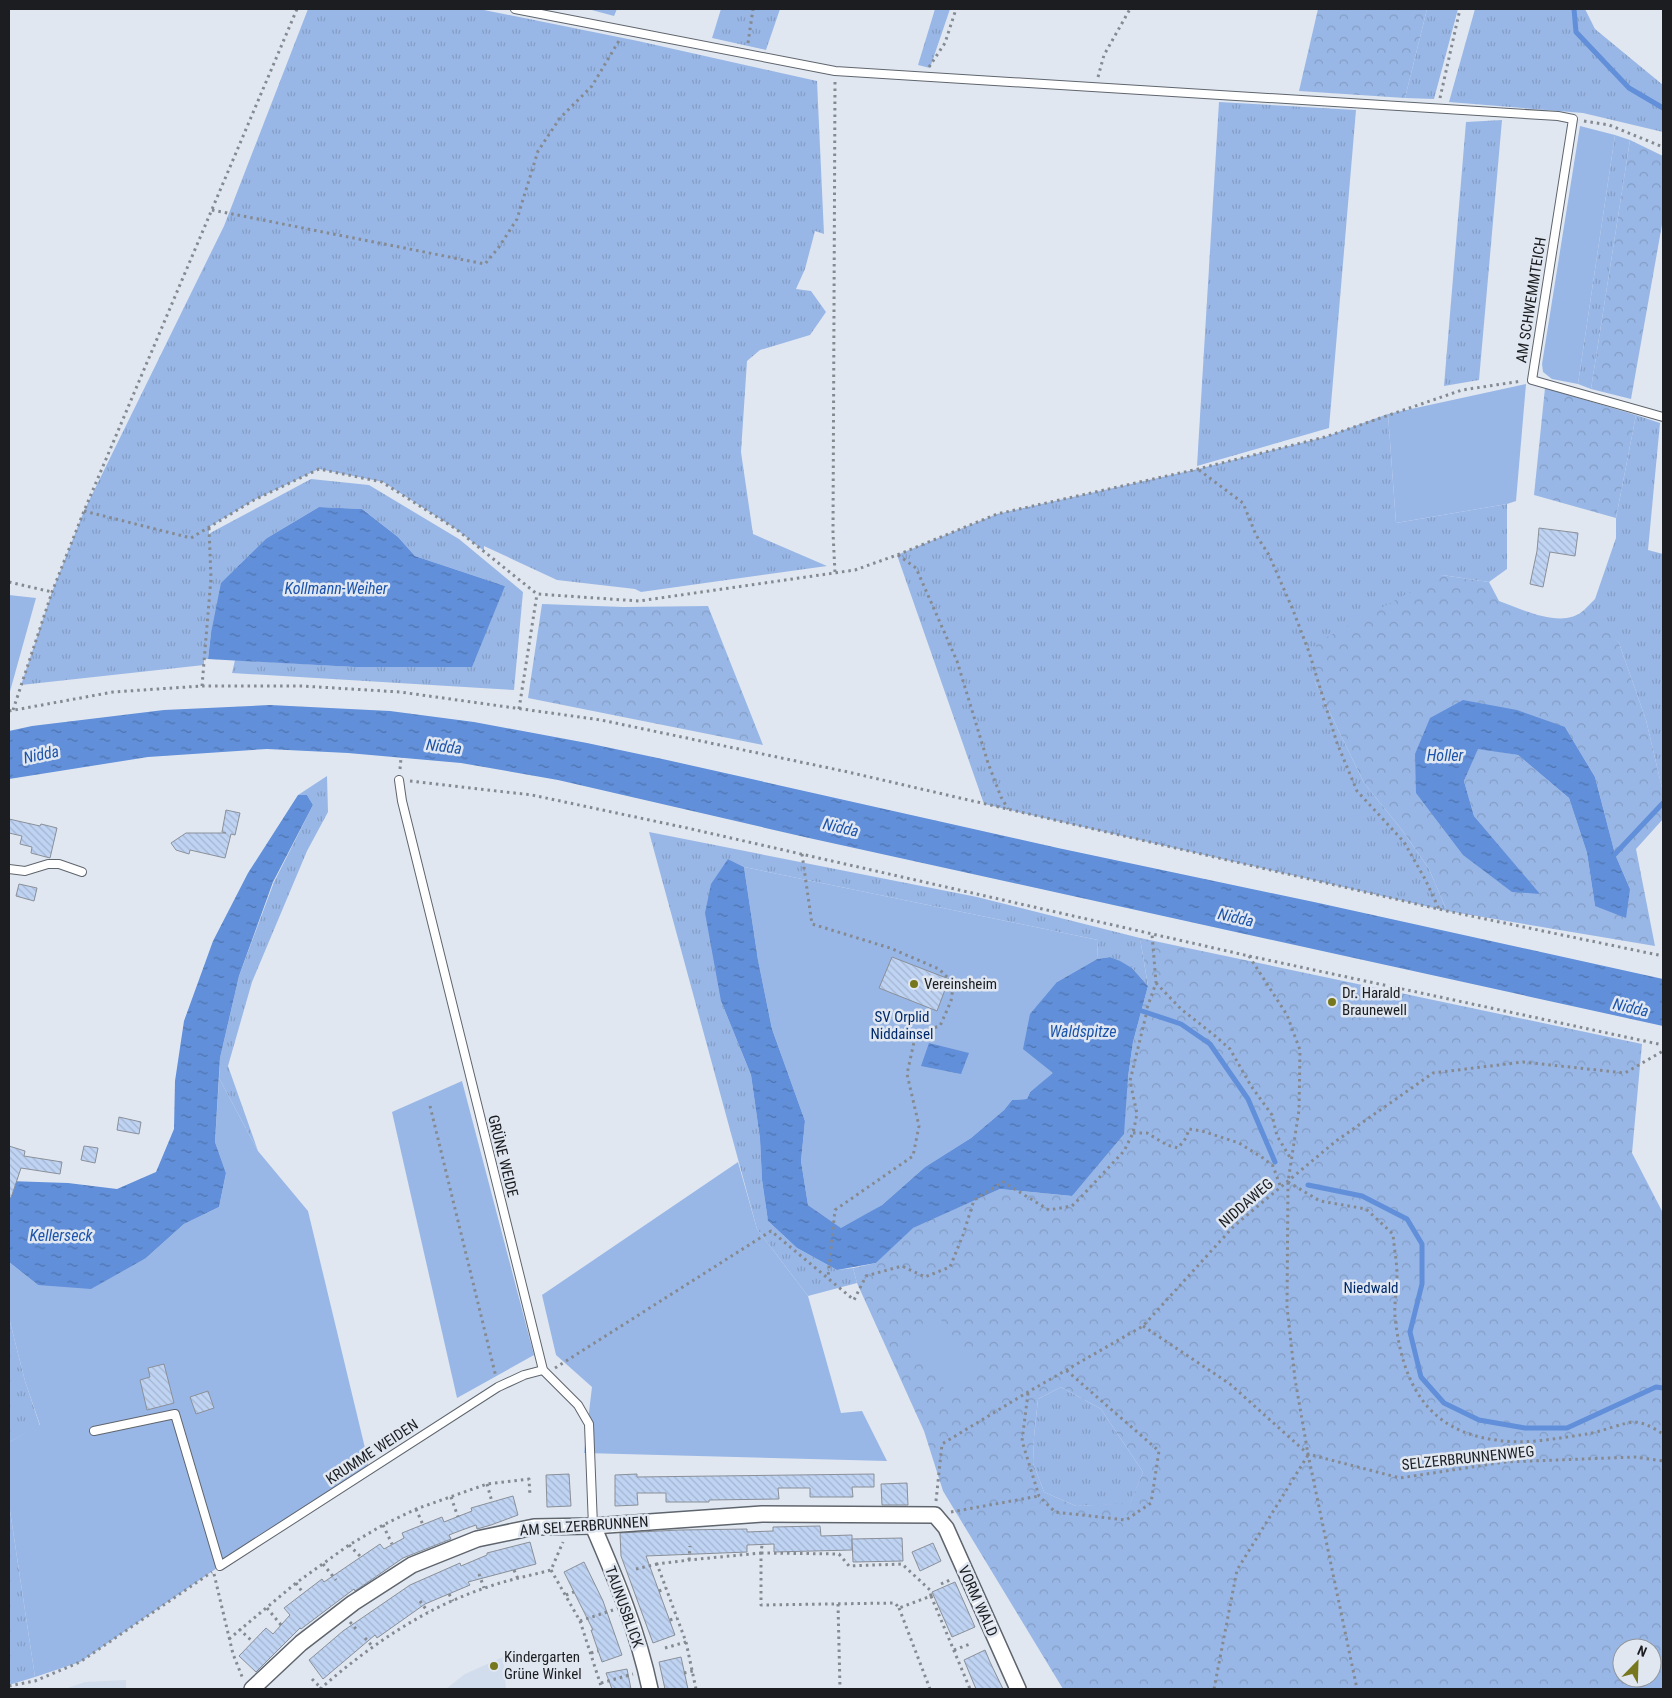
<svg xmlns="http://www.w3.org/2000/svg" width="1672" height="1698" viewBox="0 0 1672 1698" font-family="'Roboto Condensed',sans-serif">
<defs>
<pattern id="grass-tufts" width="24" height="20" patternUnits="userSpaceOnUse" patternTransform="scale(1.25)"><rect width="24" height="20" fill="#99b7e6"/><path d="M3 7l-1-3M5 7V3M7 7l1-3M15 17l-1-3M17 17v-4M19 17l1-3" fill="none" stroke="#839dc5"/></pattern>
<pattern id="forest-crowns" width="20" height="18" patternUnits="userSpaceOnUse" patternTransform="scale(1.25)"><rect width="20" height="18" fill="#99b7e6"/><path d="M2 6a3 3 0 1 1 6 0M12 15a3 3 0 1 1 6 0" fill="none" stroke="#839dc5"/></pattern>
<pattern id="water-ripples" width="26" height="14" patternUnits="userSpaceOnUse" patternTransform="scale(1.25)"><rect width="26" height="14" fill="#618fd9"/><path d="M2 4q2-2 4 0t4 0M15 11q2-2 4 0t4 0" fill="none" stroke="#4f74b0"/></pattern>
<pattern id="building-back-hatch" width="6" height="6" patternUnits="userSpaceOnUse" patternTransform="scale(1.25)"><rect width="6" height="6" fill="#bfd3f3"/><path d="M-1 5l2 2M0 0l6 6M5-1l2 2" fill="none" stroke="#a4b5d0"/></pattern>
</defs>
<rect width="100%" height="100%" fill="#e0e7f1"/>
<g fill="#d1dcec">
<polygon points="503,1657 506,1689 446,1689 465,1674"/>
<polygon points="126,1680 126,1689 65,1689 85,1682"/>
</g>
<g fill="url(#grass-tufts)">
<polygon points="308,9 479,9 638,41 817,81 824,234 815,231 805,269 796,289 811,291 826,312 810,335 760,350 747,361 741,452 753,534 827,566 641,592 635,589 557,580 484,546 484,551 456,529 383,482 319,469 254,500 209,527 209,534 212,532 311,479 369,485 459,539 523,592 514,690 232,673 235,660 354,667 505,586 415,556 398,537 362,509 319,507 267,538 211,633 208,659 204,659 204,665 21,685 52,592 84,511 224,226"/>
<polygon points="588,9 617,9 614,16"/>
<polygon points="721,9 780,9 766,50 712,38"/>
<polygon points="935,9 950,9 930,68 918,65"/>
<polygon points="1427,9 1458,9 1434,99 1405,98"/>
<polygon points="1475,9 1585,9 1595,29 1663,85 1663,132 1583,113 1449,102"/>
<polygon points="1219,102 1356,110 1329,428 1197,466"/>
<polygon points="1502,120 1479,380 1444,386 1466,122"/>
<polygon points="1615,135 1630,140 1591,389 1578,384"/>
<polygon points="1388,414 1396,523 1507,504 1507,569 1489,582 1442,575 1315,682 1364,783 1402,830 1429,869 1447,911 984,804 897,555 997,514 1198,469 1325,437"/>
<polygon points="1636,415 1660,423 1648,550 1663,554 1662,788 1646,720 1619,643 1584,610 1595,599 1616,538 1616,518"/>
<polygon points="327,776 328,812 307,851 252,982 228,1066 258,1151 219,1078 220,1058 239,976 274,882 313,805 307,795 298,795"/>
<polygon points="649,832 977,897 1140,938 1148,986 1132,968 1110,957 1097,959 1098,940 744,867 728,859 721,1001 751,1075 760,1139 762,1180 768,1221 797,1248 837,1270 853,1268 857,1283 808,1296 757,1229"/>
<polygon points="9,1318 25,1381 40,1426 9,1442"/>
<polygon points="1061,1387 1101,1409 1143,1472 1130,1504 1076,1506 1044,1492 1033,1463 1034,1437 1038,1399"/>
<polygon points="9,1504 35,1677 9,1685"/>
</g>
<g fill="url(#forest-crowns)" fill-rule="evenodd">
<polygon points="1318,9 1427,9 1405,98 1299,91"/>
<polygon points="1630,140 1663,156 1663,219 1631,399 1591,389"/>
<polygon points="1545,388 1636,415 1616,518 1534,495"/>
<path d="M 1442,575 L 1489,582 L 1499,601 C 1522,609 1563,630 1584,610 L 1600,620 L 1619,643 L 1646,720 L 1663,792 L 1663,819 L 1636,849 L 1655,946 L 1447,911 L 1429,869 L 1402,830 L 1364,783 L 1315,682 L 1316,643 ZM 1565,727 L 1595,777 L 1615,854 L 1630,889 L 1595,906 L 1587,853 L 1569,798 L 1518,755 L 1478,748 L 1464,781 L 1474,816 L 1539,894 L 1415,754 Z"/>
<polygon points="542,604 624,607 708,606 763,745 528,698"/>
<path d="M 1140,938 L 1642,1044 L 1632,1153 L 1663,1213 L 1663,1689 L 1063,1689 L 943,1491 L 924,1431 L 857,1283 L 853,1268 L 876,1263 L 912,1228 L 1000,1189 L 1072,1196 L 1128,1077 L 1133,1042 L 1148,986 ZM 1061,1387 L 1101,1409 L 1143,1472 L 1130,1503 L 1076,1506 L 1044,1492 L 1033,1463 L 1034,1437 L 1038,1399 ZM 1622,1648 L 1652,1648 L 1652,1678 L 1622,1678 Z"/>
</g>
<g fill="#99b7e6">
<polygon points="1580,126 1615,135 1578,384 1552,379 1543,372 1542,364"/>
<polygon points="1526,384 1516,501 1507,504 1396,523 1388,414"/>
<polygon points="9,595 36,598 9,695"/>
<polygon points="744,867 1098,940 1097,959 1057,982 1054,1073 1030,1092 1027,1099 1012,1100 1004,1110 971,1138 925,1167 882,1205 842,1229 808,1205 801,1161 805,1121 772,1029 758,960"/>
<polygon points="219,1078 258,1151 308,1211 365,1448 369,1470 220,1566 80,1662 35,1677 9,1504 9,1442 40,1425 25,1381 9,1318 9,1262 38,1285 146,1258 184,1224 219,1207 226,1173 215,1142"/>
<polygon points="462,1081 534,1355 457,1398 392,1112"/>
<polygon points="738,1162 757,1229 808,1296 841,1413 862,1411 887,1461 584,1453 592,1387 556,1355 542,1295"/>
<polygon points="938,1316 980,1372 949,1395 907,1338"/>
</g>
<g fill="url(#water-ripples)">
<polygon points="319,507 362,509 398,537 415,556 505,586 472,667 354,667 208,659 211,633 221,583 267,538"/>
<polygon points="1463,700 1517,710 1565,727 1595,777 1615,854 1630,889 1626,918 1595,906 1587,853 1569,798 1518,755 1478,749 1464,781 1474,816 1540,894 1512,892 1463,855 1416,793 1415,754 1430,718"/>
<polygon points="270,705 390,711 474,722 587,743 667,760 1058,848 1314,902 1663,979 1663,1026 809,838 558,780 461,763 348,753 267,749 148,757 9,779 9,731 32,726 164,710"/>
<polygon points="298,795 307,795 313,805 273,882 239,976 220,1058 215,1142 226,1173 219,1207 184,1224 146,1258 91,1289 38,1285 9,1262 9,1181 68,1183 117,1189 156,1172 174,1129 175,1081 184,1021 213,941 248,873"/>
<polygon points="728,859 744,867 758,960 772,1029 805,1121 801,1161 808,1205 841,1228 882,1205 925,1167 971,1138 1004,1110 1012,1100 1027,1099 1030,1092 1053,1073 1023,1049 1030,1014 1057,982 1097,959 1110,957 1120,961 1132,968 1148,986 1133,1042 1128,1077 1124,1134 1072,1196 1000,1189 913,1228 876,1263 837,1270 797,1248 768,1221 762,1180 760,1139 751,1075 721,1001 705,913 711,884"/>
<polygon points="929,1043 969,1053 961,1074 921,1066"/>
</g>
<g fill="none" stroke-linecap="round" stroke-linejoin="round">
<g stroke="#618fd9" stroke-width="5">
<polyline points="1574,9 1576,32 1629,88 1663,108"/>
<polyline points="1615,854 1663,803"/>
<polyline points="1142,1011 1181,1024 1210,1044 1248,1099 1275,1162"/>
<polyline points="1308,1185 1362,1196 1407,1219 1422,1244 1422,1284 1410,1332 1421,1377 1444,1403 1479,1420 1525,1428 1567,1428 1656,1387 1663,1388"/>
</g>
</g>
<g fill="url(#building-back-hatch)" stroke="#8a9099">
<polygon points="1539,528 1578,533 1575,556 1550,552 1543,587 1530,584 1537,551"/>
<polygon points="226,810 240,813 235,835 231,834 225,858 190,850 189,854 176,850 171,843 186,833 226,833 222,832"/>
<polygon points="9,819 40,826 41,824 57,828 50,858 31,853 32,847 20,844 22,836 9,833"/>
<polygon points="19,884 37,888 34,901 16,896"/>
<polygon points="892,957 949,979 937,1011 879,988"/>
<polygon points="119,1117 141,1122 139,1134 117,1130"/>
<polygon points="9,1146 25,1151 24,1156 62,1162 60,1174 21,1168 11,1198 9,1197"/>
<polygon points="84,1146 98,1148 95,1163 81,1160"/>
<polygon points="164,1364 174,1403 147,1410 140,1380 150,1377 148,1368"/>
<polygon points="208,1391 214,1408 196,1414 190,1397"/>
<polygon points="569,1474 571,1506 547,1507 546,1475"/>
<polygon points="637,1474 637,1477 874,1474 874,1487 852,1487 853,1497 810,1497 810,1488 778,1488 779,1499 709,1500 709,1502 666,1502 666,1493 637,1493 638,1505 615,1506 615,1475"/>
<polygon points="907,1483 908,1505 882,1505 881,1484"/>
<polygon points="513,1496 518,1515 491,1525 477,1529 476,1525 462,1530 449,1535 451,1539 403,1558 355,1591 354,1589 301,1629 300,1628 256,1672 239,1656 266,1628 273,1634 290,1615 284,1608 322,1579 324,1582 380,1544 384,1549 404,1538 402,1533 442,1517 444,1522 472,1511 471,1508"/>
<polygon points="820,1526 821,1536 852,1535 852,1550 774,1552 774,1544 747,1545 747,1552 646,1556 675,1635 653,1643 621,1556 620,1533 679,1530 747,1529 747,1532 773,1531 773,1527"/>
<polygon points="902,1538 903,1561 853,1562 852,1539"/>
<polygon points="530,1542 536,1564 468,1582 470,1585 425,1604 377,1638 375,1635 323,1679 309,1660 343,1631 410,1585 460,1563 461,1566 487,1555 487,1553"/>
<polygon points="933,1543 941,1561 920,1571 912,1552"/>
<polygon points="584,1562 603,1601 622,1655 602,1662 591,1630 593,1630 564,1572"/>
<polygon points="955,1582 975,1627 952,1637 932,1592"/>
<polygon points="985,1650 990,1662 1003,1689 976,1689 964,1660"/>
<polygon points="681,1657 688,1689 665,1689 659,1662"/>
<polygon points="627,1669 631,1689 612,1689 606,1673"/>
</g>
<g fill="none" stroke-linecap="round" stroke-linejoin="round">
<g stroke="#5f656d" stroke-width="10">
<g id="lane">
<polyline points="515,9 835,71 1558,116 1573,119 1532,380 1663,417"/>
<polyline points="399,780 402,801 543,1370 578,1405 589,1424 593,1526"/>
<polyline points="9,869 25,871 48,864 59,864 82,872"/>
<polyline points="94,1431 175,1414 220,1566 498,1387 524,1375 543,1370"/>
</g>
</g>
<g stroke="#5f656d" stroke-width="18">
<g id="street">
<path d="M 593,1526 C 616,1579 638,1632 650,1689"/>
<polyline points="252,1689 301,1643 353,1603 412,1565 477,1539 534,1527 593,1526 762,1514 935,1515 946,1528 1018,1689"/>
</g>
</g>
<g stroke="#858a91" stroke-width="3" stroke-dasharray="2.5 4" stroke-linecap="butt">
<polyline points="748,43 753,9"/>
<polyline points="929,67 945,43 956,9"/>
<polyline points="1098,77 1104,55 1130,9"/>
<polyline points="835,82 833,533 835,573"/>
<polyline points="1440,98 1460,9"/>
<polyline points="1584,121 1609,125 1663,147"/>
<polyline points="212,210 485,264 499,247 517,219 538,151 560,118 592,86 620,39"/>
<polyline points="1199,470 1243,503 1256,535 1269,555 1293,610 1309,652 1337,743 1357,791 1404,842 1425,879 1439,909"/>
<polyline points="84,511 191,538 254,500 319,469 382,482 456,529 537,594 639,601 855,570 897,555 997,514 1198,469 1325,437 1462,390 1522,381"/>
<polyline points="898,555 916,568 957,661 988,763 1001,797 1008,809"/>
<polyline points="9,582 52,592"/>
<polyline points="202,686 211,578 209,528"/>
<polyline points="519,709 537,594"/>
<polyline points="13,710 52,592 84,511 297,9"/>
<polyline points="9,711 113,692 202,686 302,686 400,692 601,720 848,772 1447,911 1663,956"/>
<polyline points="400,769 401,758"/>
<polyline points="410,781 532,795 687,828 1249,956 1663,1045"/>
<polyline points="802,854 812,924 890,948 939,969 949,979 953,987 951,1001 940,1026 916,1033 907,1074 919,1126 913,1156 835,1210 828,1277"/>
<polyline points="1249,956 1287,1015 1300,1050 1299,1110 1288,1182 1287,1307 1295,1379 1308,1454 1357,1689"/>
<polyline points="1156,983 1181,1009 1214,1035 1230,1049 1251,1086 1272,1115 1277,1136 1291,1159"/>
<polyline points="1147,1008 1156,983 1152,934"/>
<polyline points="430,1106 496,1377"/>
<polyline points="1133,1133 1147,1133 1167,1145 1178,1148 1186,1138 1189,1129 1202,1131 1239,1143 1263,1158 1273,1166 1281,1188"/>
<path d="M 1288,1182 L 1320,1201 L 1366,1209 L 1393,1234 C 1394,1248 1397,1262 1397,1275 C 1397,1289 1394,1304 1395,1317 C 1402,1382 1426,1431 1496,1440 C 1525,1445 1559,1438 1587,1434 C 1601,1432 1624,1422 1635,1422 C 1646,1423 1655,1429 1663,1434"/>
<polyline points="1143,1326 1230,1384 1308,1454 1400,1478 1505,1462 1635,1457 1663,1461"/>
<polyline points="555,1368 771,1231 854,1300 866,1276 902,1266 925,1277 950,1267 963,1235 974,1200 1003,1182 1049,1210 1072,1206 1081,1197 1124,1151 1133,1133 1137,1114 1130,1081 1146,1015"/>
<polyline points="1028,1393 1022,1441 1039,1496 1055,1512 1126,1520 1151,1503 1159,1451 1066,1370"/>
<polyline points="487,1484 492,1502"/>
<polyline points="451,1497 458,1517"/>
<polyline points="936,1501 942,1444 1028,1392 1143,1326 1234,1226 1336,1141 1433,1073 1523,1062 1625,1073 1663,1051"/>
<polyline points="416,1509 423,1525"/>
<polyline points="951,1512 1039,1496"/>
<polyline points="383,1525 392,1544"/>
<polyline points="349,1545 361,1557"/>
<polygon points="761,1553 839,1554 849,1566 902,1564 930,1590 931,1596 899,1608 895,1603 761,1605"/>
<polyline points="689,1560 690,1546"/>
<polyline points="323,1564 336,1580"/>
<polyline points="636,1569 657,1564"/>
<polyline points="514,1570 518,1579"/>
<polyline points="551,1570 580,1621 602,1689"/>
<polyline points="214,1574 233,1654 243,1679"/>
<polyline points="479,1574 484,1588"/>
<polyline points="296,1583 303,1593"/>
<polyline points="941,1584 952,1579"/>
<polyline points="659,1591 666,1588"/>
<polyline points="449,1594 453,1601"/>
<polyline points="566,1595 574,1592"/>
<polyline points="931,1596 970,1689"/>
<polyline points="420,1601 428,1612"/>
<polyline points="838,1604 840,1689"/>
<polyline points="267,1608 281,1625"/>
<polyline points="899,1608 930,1689"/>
<polyline points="670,1620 677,1618"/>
<polyline points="580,1621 613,1610"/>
<polyline points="350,1622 356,1629"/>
<polyline points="239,1629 252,1641"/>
<polyline points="365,1638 373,1647"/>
<polyline points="229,1639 296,1583 349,1545 383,1525 416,1509 487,1484 529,1479 530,1496"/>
<polyline points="665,1648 686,1642"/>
<polyline points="954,1650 970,1644"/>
<polyline points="591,1653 598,1651"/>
<polyline points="684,1673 693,1671"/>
<polyline points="312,1679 322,1689"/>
<polyline points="601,1683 633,1674"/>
<polyline points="9,1686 35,1681 80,1662 212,1572"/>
<path d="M 320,1689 C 368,1647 424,1608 485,1588 C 506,1580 529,1576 551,1570 L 563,1542"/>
<polyline points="696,1689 686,1642 657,1564 689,1560 761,1553 762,1545"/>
<polyline points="1214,1689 1237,1570 1308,1455"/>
</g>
<use href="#lane" stroke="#fff" stroke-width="8"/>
<use href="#street" stroke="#fff" stroke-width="15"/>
</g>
<g fill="#77771e" stroke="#e0e7f1" stroke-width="2">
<circle cx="914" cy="984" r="5"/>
<circle cx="1332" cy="1002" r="5"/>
<circle cx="494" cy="1666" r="5"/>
</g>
<g text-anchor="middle" stroke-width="5" stroke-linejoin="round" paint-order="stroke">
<g font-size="15" fill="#1b1d20" stroke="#e0e7f1">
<text transform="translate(1531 300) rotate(-81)" y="5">AM SCHWEMMTEICH</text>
<text transform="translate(503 1156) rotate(76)" y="5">GRÜNE WEIDE</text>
<text transform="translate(1246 1203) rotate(-41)" y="5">NIDDAWEG</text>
<text transform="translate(372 1452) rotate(-33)" y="5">KRUMME WEIDEN</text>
<text transform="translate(1468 1458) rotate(-6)" y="5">SELZERBRUNNENWEG</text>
<text transform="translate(584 1526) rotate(-4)" y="5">AM SELZERBRUNNEN</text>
<text transform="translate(978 1601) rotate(66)" y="5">VORM WALD</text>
<text transform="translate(624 1607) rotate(70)" y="5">TAUNUSBLICK</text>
</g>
<g font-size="15" fill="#1b1d20" stroke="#e0e7f1" text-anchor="start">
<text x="924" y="989">Vereinsheim</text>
<text x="1342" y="998">Dr. Harald<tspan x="1342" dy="17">Braunewell</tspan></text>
<text x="504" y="1662">Kindergarten<tspan x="504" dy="17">Grüne Winkel</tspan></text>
</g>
<g font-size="15" fill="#002a6b" stroke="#e0e7f1">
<text x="902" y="1022">SV Orplid<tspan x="902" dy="17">Niddainsel</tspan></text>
<text x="1371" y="1293">Niedwald</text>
</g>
<g font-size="16" font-style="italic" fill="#1b53ab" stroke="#e0e7f1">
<text x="336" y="594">Kollmann-Weiher</text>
<text transform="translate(444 746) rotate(7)" y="6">Nidda</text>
<text transform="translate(41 754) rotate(-12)" y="6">Nidda</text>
<text x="1445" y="761">Holler</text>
<text transform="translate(841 827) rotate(13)" y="6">Nidda</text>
<text transform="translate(1236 917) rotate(13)" y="6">Nidda</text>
<text transform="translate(1631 1007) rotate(13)" y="6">Nidda</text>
<text x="1083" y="1037">Waldspitze</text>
<text x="61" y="1241">Kellerseck</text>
</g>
</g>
<rect width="1672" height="1698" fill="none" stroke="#1b1d20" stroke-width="20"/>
<g transform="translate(1637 1663) rotate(23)"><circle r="24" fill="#e0e7f1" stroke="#91969d"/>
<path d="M0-4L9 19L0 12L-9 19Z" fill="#77771e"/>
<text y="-8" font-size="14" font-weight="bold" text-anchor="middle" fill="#1b1d20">N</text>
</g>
</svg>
